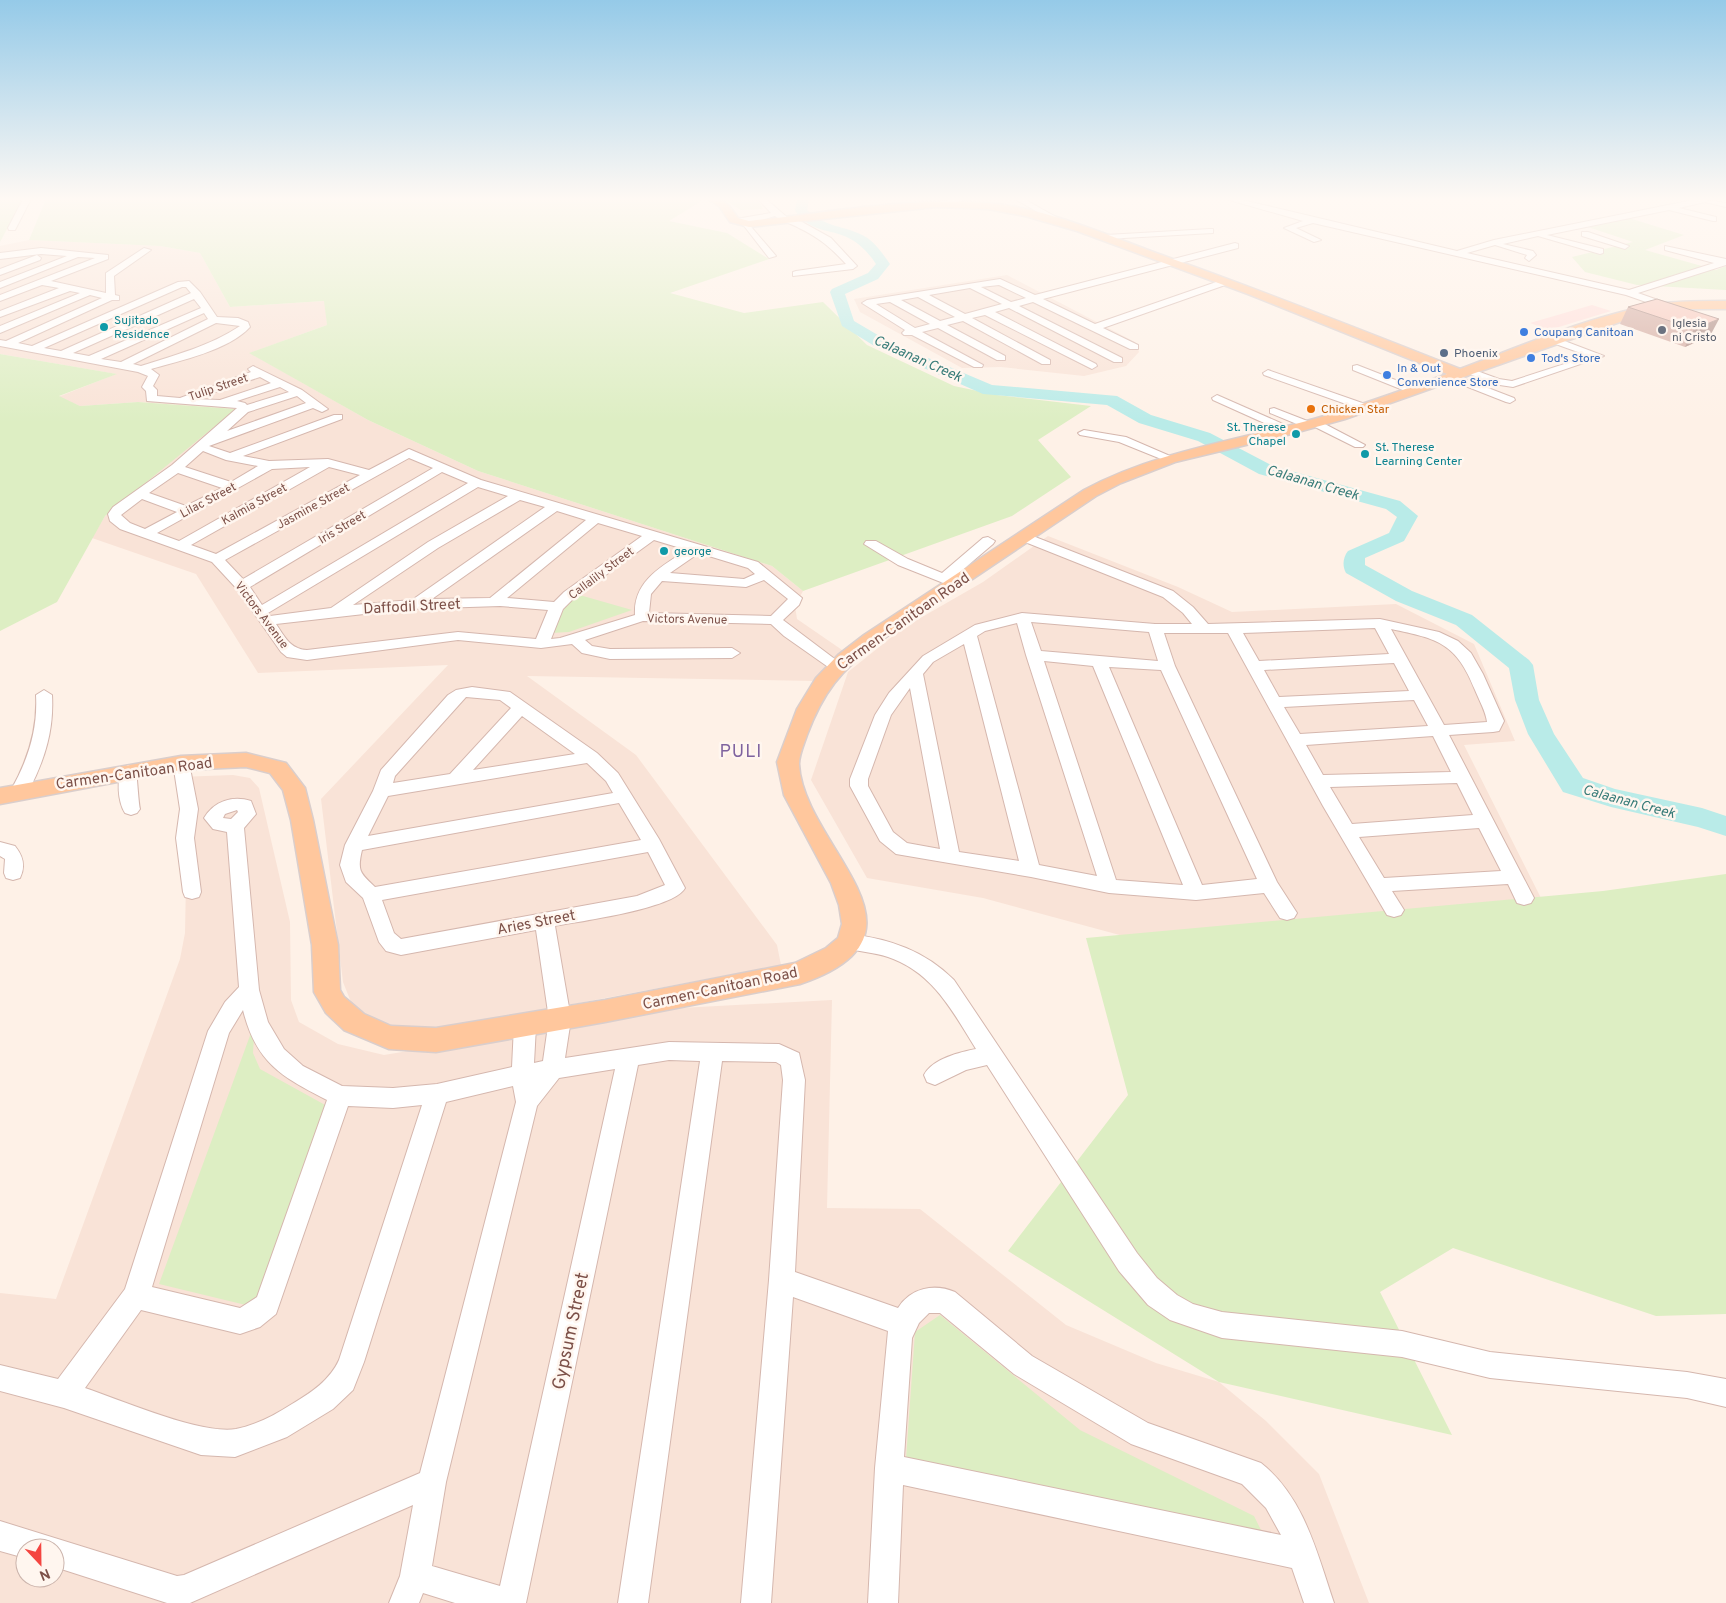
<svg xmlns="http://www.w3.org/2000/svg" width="1726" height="1603" viewBox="0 0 1726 1603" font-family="Overpass,sans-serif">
<rect width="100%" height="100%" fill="#fef1e7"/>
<g fill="#f9e3d7" fill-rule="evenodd">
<polygon points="29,240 160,246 200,253 230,307 325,301 327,325 250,353 368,420 478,471 772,566 803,591 795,606 797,619 845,652 815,681 527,676 636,755 777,945 781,965 408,1035 357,1017 343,982 321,799 448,665 258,673 196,574 92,538 105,516 235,409 138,402 80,406 58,397 116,374 0,354 0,246"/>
<polygon points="1007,275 1135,342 1139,352 1126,366 1084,376 1001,367 962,368 860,312 854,299"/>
<polygon points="1048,536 1178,587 1232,612 1396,604 1474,644 1515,741 1464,745 1550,916 1127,937 983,898 867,878 811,780 848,672 903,628 983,582"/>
<path d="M 233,775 L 250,778 L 259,788 L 290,922 L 291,1000 L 299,1022 L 338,1044 L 384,1055 L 661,1009 L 832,1000 L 827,1208 L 920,1209 L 1066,1325 L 1156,1363 L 1219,1382 L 1266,1421 L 1319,1474 L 1369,1603 L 0,1603 L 0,1293 L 56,1299 L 180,959 L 185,933 L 186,882 L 178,777 ZM 25,1548 L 55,1548 L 55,1578 L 25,1578 Z"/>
</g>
<polygon fill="#ffdeda" points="1592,305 1611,311 1549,330 1530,323"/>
<g fill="#ddeec3">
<polygon points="0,199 23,199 0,242"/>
<polygon points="46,199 703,200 669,221 727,233 769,259 670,293 744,313 823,302 867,345 954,386 997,395 1091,406 1038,440 1071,477 1012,516 803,591 772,566 478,471 368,420 249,353 327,325 324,301 230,307 200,253 160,246 29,240"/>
<polygon points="723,199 757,199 763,209 741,210"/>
<polygon points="1619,215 1684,235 1645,250 1716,270 1726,266 1726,290 1637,285 1585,272 1572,257 1633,242 1576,223"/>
<polygon points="0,354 117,374 59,396 80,406 138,402 236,409 105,516 57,602 0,631"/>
<polygon points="576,594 632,610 569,632 551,633 567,603"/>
<polygon points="1726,874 1726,1314 1656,1316 1453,1248 1380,1292 1452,1435 1219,1382 1008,1251 1128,1095 1086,938 1603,891"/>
<polygon points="255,1022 253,1053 260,1069 327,1106 254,1307 159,1284"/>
<polygon points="940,1315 1080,1430 1254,1516 1264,1536 906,1459 915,1332"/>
</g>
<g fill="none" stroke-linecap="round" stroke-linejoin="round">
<path fill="#b9ebe8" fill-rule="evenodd" d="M 797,199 L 809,199 L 807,210 C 828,228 837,224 860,234 C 873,239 882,253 890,264 L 878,279 L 845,294 L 854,321 L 888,341 L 992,385 L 1117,396 L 1151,415 L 1210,433 L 1273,466 L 1400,501 L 1418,516 L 1404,541 L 1365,558 L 1365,565 L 1412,591 L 1472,615 L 1529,660 L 1533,665 L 1539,700 L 1554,734 L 1583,778 L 1615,789 L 1702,808 L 1726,816 L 1726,836 L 1698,827 L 1611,807 L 1563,792 L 1528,734 L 1515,700 L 1509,668 L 1456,625 L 1396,601 L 1346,573 C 1342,566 1343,557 1348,551 L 1389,533 L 1397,517 L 1386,509 L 1259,474 L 1198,441 L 1139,423 L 1107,405 L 983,394 L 876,347 L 842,326 L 830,292 L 832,289 L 868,273 L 876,264 C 870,255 863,247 854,241 C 833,227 814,236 795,211 Z"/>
<g stroke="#d5b7ae" stroke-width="2">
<g id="minor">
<polygon points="23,199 31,199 15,230 9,230 8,228"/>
<path d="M 758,199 L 766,199 L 789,219 L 802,222 L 831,238 L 857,266 L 853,269 L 793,276 L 793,272 L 796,271 L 846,264 C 831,248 820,238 799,228 C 790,223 783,222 775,216 L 758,221 L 747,222 L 776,256 L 769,258 L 741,222 L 730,220 L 771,213 Z"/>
<polygon points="954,199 971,199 936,206 932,204"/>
<polygon points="1015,199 1024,199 1065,222 1058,224"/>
<polygon points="1226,199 1238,199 1457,251 1494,240 1698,199 1726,203 1726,207 1705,202 1679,208 1716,217 1716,221 1713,221 1669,210 1547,235 1603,249 1603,253 1600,254 1538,236 1503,244 1533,251 1536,255 1529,261 1525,258 1527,255 1495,245 1467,253 1629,290 1714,263 1665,250 1665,246 1726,259 1726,265 1638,293 1672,305 1672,309 1669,310 1626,295 1313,223 1296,228 1321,240 1314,242 1284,228 1303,221"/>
<polygon points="1210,229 1213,229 1213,233 1106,239 1102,237 1106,235"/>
<polygon points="1582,232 1588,232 1629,246 1625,249 1582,236"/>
<path d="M 1235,243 L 1238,244 L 1238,248 L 1043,299 L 1095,324 L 1222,280 L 1228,280 L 1228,284 L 1103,328 L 1138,345 L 1138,349 L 1130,349 L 1033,302 L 1019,306 L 1122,358 L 1122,362 L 1114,362 L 1009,308 L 995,312 L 1096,364 L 1097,366 L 1092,369 L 985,315 L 972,318 L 1050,360 L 1050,364 L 1042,364 L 963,321 L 947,325 L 1005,356 L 1005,360 L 997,360 L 938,328 L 922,332 L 983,365 L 982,367 L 974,367 L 912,335 L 904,335 L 902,333 L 905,330 L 862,303 L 867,300 L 1000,279 L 1035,295 ZM 999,285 L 1026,298 L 1011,302 L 981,287 ZM 970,288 L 1002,304 L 965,314 L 929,295 ZM 918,297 L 955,317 L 940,321 L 901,300 ZM 890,302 L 930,324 L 915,328 L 876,304 Z"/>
<path d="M 41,248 L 108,255 L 108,259 L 51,281 L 106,293 L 106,273 L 144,248 L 151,250 L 114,276 L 115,295 L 119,296 L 119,300 L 112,300 L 18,343 L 32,346 L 178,282 L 189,281 L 200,292 L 217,317 L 238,318 L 248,322 L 250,327 C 229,350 180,361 151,369 L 159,375 L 153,386 L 157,390 L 157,396 L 180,398 L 251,372 L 248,369 L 253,366 L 302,390 L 328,409 L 322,412 L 313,408 L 209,446 L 230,453 L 334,415 L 342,415 L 342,419 L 243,456 L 269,461 L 328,459 L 369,470 L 409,449 L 481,480 L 758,562 L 802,598 L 799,605 L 783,620 L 844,666 L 836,671 L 831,669 L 784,636 L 771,624 L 643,621 L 585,640 L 592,646 L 610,649 L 732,648 L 740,653 L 732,658 L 610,659 L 582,653 L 572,644 L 541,648 L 458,640 L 307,660 L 287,657 L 281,652 L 237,589 L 212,562 L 120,529 L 110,521 L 108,514 L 113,507 L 172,465 L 237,408 L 147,401 L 146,391 L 142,387 L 148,376 L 138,372 L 0,346 L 0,340 L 6,341 L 102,298 L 90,295 L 0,333 L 0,326 L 80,293 L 70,291 L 0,317 L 0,311 L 59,288 L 42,285 L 0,301 L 0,295 L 95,258 L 78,257 L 0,288 L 0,282 L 67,256 L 41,254 L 0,259 L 0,253 ZM 182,287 L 186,287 L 191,293 L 61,351 L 44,348 ZM 194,299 L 201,308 L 89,356 L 73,353 ZM 204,313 L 208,319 L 121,362 L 101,359 ZM 216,323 L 240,326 C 210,346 175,355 141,366 L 133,364 ZM 260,377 L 271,383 L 220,400 L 194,399 ZM 280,387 L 289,392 L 247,405 L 245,403 L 237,401 ZM 297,396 L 306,403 L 227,431 L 248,412 ZM 203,451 L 226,460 L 258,466 L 231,482 L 185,467 ZM 409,458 L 433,468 L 243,579 L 225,560 ZM 310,467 L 179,541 L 157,533 L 272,469 ZM 329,467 L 360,475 L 216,554 L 191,545 ZM 442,472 L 468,483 L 262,605 L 250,587 ZM 178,473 L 222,488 L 186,506 L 149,493 ZM 478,487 L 508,496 L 428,542 L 331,608 L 270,616 L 268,613 ZM 142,499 L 177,512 L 145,529 L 130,523 L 121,515 ZM 520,500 L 545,507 L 412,600 L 353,605 L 438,548 ZM 557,511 L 586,520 L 490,598 L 432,599 ZM 598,523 L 642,536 L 564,592 L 554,602 L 507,598 ZM 654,540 L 687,550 C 662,566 633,581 635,615 L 560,638 L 551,639 L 563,609 L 574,598 ZM 699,553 L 748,568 L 755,574 L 744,579 L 670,573 ZM 764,580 L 788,599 L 771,616 L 649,613 L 651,594 L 662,581 L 746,587 ZM 500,606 L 548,610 L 536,639 L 458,632 L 307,650 C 290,649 285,637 276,624 L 408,609 Z"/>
<polygon points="37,255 41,258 40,260 0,275 0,269"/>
<polygon points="1554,337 1604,356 1513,387 1493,384 1461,370 1466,367 1499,379 1512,381 1589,356 1550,342 1549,340"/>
<polygon points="1357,365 1416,388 1417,390 1412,393 1408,392 1353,370 1353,366"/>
<polygon points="1268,370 1368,405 1370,407 1364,410 1360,409 1264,375 1263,373"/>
<polygon points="1449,373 1514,398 1515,400 1510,403 1506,402 1445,378 1444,376"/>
<polygon points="1217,395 1292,428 1294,430 1292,432 1284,432 1213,400 1212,398"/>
<polygon points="1274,408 1310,422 1319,421 1365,445 1363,447 1355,447 1313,426 1304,427 1270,413 1270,409"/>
<polygon points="1084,430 1126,437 1177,459 1171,463 1119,442 1080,435 1078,433"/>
<path d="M 1025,533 L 1173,591 L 1193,607 L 1208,624 L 1380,619 L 1439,632 L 1458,641 L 1471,653 L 1483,674 L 1504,721 L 1499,731 L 1493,732 L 1449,735 L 1534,898 L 1531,903 L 1524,905 L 1517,903 L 1508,884 L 1392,891 L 1404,910 L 1401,915 L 1394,917 L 1387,915 L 1323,806 L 1228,633 L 1164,633 L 1175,666 L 1277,882 L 1297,913 L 1294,918 L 1287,920 L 1280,918 L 1264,893 L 1196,900 L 1109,893 L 1031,877 L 896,854 L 880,841 L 850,786 L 850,779 L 875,715 L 889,693 L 923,656 L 975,625 L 1022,613 L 1155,624 L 1192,624 L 1183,613 L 1163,597 L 1020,540 L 1018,537 L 1020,534 ZM 1031,622 L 1149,632 L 1158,661 L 1041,651 ZM 1017,623 L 1026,655 L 1097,876 L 1039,865 L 977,636 L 985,631 ZM 1375,628 L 1389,654 L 1259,661 L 1243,633 ZM 1391,629 C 1439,639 1456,643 1475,690 C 1479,700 1486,712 1487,722 L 1444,725 ZM 964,644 L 1019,861 L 959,852 L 923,674 L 933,662 ZM 1044,661 L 1093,666 L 1183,885 L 1116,880 ZM 1394,663 L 1409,691 L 1279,697 L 1264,670 ZM 1109,667 L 1161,670 L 1257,879 L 1202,885 ZM 910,688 L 940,849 L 907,843 L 893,832 L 868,786 L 868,779 L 891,715 ZM 1414,700 L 1428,726 L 1300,734 L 1284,707 ZM 1433,736 L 1451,772 L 1323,775 L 1306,745 ZM 1457,783 L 1473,815 L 1352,824 L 1330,787 ZM 1479,828 L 1501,871 L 1384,878 L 1359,837 Z"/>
<polygon points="988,537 995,541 993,544 953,578 963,584 956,588 898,565 864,544 866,541 876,541 908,559 942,573 983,538"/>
<path d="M 472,687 L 510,692 L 597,753 L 618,773 L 659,839 L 685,888 C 674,909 580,921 555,926 L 571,1019 L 565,1058 L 669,1042 L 779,1044 L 799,1053 L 805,1080 L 795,1272 L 898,1308 C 910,1288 934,1283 955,1292 L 1032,1356 L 1148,1423 L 1261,1463 C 1304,1497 1317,1553 1334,1603 L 1304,1603 L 1292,1568 L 903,1485 L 898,1603 L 868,1603 L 875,1468 L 888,1331 L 793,1297 L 771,1603 L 741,1603 L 769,1280 L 783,1080 L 781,1065 L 776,1062 L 722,1061 L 648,1603 L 618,1603 L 700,1061 L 669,1060 L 638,1065 L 526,1603 L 455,1603 L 423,1593 L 419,1603 L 389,1603 L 400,1576 L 413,1505 L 190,1603 L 167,1603 L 55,1567 L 55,1548 L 25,1548 L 25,1558 L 0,1551 L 0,1521 L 177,1576 L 184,1575 L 420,1473 L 516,1102 L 513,1086 L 446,1102 L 364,1362 L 353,1390 L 333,1409 L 287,1437 L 235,1457 L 201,1455 L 64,1408 L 0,1391 L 0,1365 L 58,1379 L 125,1289 L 208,1031 L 225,1002 L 239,987 L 227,832 L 213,829 L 204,818 C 214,801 233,795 251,801 L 256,814 L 244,828 L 259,990 L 268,1022 L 284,1049 L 303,1066 L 342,1086 L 393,1088 L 437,1084 L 512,1067 L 514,1026 L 518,1020 L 525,1017 L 532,1020 L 536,1026 L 534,1063 L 543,1061 L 549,1019 L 536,930 L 401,955 L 386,951 L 379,942 L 363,898 L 346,882 L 340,865 L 345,845 L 373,791 L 381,770 L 448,695 L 456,690 ZM 466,697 L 500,700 L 511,708 L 450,774 L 393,783 L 395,776 ZM 522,716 L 575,754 L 473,770 ZM 587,763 L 606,781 L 613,793 L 368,836 L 388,796 ZM 619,803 L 641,840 L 375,887 C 360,873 357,871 362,850 ZM 237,810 L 238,812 L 231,819 L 223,818 L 225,814 ZM 648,852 L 665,885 L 637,896 L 401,939 L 394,933 L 382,900 ZM 243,1010 C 256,1063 282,1077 327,1100 L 257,1297 L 240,1308 L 152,1287 L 229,1033 ZM 615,1069 L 500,1586 L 432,1566 L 446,1482 L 537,1106 L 559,1078 ZM 422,1105 L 339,1360 C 330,1380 311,1393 292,1404 C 275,1415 256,1425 236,1429 C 201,1435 121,1400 85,1388 L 141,1310 L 240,1334 L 260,1327 L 276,1314 L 348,1106 L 393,1108 ZM 929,1313 L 940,1313 L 1014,1374 L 1131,1444 L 1242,1484 L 1266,1508 L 1281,1535 L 904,1457 L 912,1338 L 919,1323 Z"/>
<path d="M 44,690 L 52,695 C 54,730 45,759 29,790 L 26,794 L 14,794 L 11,790 C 28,760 38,730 36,695 Z"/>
<polygon points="181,757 187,759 189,763 198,809 194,838 201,892 199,897 192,899 185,897 183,892 176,838 180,809 173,763 175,759"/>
<path d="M 129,765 L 135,767 C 137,769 138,801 140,809 L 137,813 L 131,815 L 125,813 C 118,802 116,779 123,767 Z"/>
<path d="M 0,842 L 15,846 C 23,856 26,866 20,878 L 13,880 L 6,878 L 4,873 L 5,859 L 0,856 Z"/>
<path d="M 850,934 C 890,939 925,951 954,980 L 1137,1253 L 1157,1278 L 1177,1295 L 1193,1304 L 1222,1312 L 1402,1331 L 1490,1352 L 1687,1372 L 1726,1379 L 1726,1407 L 1687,1398 L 1490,1378 L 1402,1357 L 1222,1338 L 1170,1320 L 1148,1305 L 1119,1271 L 987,1065 L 966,1070 L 935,1085 L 927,1082 L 924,1075 C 932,1059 960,1052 976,1049 C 953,1012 933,972 888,957 C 873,952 858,952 843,947 L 840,942 L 843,937 Z"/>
</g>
</g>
<g stroke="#dacecc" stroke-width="3">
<path id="major" d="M 708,199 C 725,198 729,205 738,218 L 749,221 C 827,213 908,197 986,203 C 1044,207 1102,233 1156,253 C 1258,289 1359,329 1460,369 C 1524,345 1597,313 1665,303 C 1685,301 1706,301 1726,301 L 1726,309 L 1675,309 L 1634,317 L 1345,419 L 1287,435 L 1175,462 L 1121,483 L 1096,496 L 877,643 C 841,670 823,692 807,735 C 804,744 799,755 799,764 C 803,847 948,934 800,984 L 605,1022 L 436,1052 L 389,1049 L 344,1030 L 326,1013 L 314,992 L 312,945 L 291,820 L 283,790 L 270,773 L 246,767 L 181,770 L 0,804 L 0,788 L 181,756 L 246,753 L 286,763 L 305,788 L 313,820 L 338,945 L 340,990 L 344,997 L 364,1014 L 391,1026 L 436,1028 L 605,1000 L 795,963 L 826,948 L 838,938 L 842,924 L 839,905 L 831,883 L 784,795 L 777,762 L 797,709 L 816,678 L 838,655 L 864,635 L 1084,490 C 1153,453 1228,442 1303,422 C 1352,409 1400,391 1447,374 L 1248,294 L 1077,231 L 1025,216 L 988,209 L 936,207 L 749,227 L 730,222 L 719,206 Z"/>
</g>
<use href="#minor" fill="#fff" fill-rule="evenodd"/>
<use href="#major" fill="#ffc79d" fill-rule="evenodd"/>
</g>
<polygon fill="#d4aba1" points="1657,299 1710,336 1685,347 1620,324 1628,307"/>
<polygon fill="#ad8b83" points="1719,319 1710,336 1685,347 1694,329"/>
<polygon fill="#f7c7bb" stroke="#ad8b83" points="1657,299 1719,319 1694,329 1628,307"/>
<linearGradient id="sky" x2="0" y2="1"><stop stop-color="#95cae8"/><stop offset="0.47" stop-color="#fff9f4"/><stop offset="1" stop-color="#fff9f4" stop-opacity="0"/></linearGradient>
<rect width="1726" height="423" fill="url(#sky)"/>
<g fill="#0f9aa8" stroke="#fff6ef" stroke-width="2">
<circle cx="104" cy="327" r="5"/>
<circle cx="1296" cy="434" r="5"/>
<circle cx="1365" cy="454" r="5"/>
<circle cx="664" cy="551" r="5"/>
</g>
<circle fill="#6b7280" stroke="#fff6ef" stroke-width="2" cx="1662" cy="330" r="5"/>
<g fill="#3f7fe0" stroke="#fff6ef" stroke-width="2">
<circle cx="1524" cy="332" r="5"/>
<circle cx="1531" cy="358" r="5"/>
<circle cx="1387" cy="375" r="5"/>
</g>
<circle fill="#5c6f8a" stroke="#fff6ef" stroke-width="2" cx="1444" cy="353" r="5"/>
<circle fill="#e8710a" stroke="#fff6ef" stroke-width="2" cx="1311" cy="409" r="5"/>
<g text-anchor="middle" stroke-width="5" stroke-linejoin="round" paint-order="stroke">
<g font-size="12" fill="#0d838f" stroke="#fff6ef" text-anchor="start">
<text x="114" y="324">Sujitado<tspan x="114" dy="14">Residence</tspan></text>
<text x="1286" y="431" text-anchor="end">St. Therese<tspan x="1286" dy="14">Chapel</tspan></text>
<text x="1375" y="451">St. Therese<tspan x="1375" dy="14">Learning Center</tspan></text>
<text x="674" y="555">george</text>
</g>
<g font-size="12" fill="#5b616d" stroke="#fff6ef" text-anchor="start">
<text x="1672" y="327">Iglesia<tspan x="1672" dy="14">ni Cristo</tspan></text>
</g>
<g font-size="12" fill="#366cbe" stroke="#fff6ef" text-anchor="start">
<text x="1534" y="336">Coupang Canitoan</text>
<text x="1541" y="362">Tod's Store</text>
<text x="1397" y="372">In &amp; Out<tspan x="1397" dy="14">Convenience Store</tspan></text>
</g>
<g font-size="12" fill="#4e5e75" stroke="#fff6ef" text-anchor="start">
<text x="1454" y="357">Phoenix</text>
</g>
<g font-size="12" fill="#7c5048" stroke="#fff6ef">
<text transform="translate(218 387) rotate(-19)" y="4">Tulip Street</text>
<text transform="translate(208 500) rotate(-28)" y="4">Lilac Street</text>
<text transform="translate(254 504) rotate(-29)" y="4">Kalmia Street</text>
<text transform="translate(313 506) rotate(-29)" y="4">Jasmine Street</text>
<text transform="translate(342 527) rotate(-31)" y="4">Iris Street</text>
<text transform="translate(601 573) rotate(-37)" y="4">Callalily Street</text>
<text transform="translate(262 615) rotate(53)" y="4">Victors Avenue</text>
<text transform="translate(687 619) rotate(1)" y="4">Victors Avenue</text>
</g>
<g font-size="12" fill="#c56008" stroke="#fff6ef" text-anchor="start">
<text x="1321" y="413">Chicken Star</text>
</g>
<g font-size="14" font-style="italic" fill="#377b78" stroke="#fff6ef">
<text transform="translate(918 358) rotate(24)" y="5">Calaanan Creek</text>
<text transform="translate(1313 482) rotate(16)" y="5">Calaanan Creek</text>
<text transform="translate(1629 801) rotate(15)" y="5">Calaanan Creek</text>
</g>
<g font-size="15" fill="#7c5048" stroke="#fff6ef">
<text transform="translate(412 606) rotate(-3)" y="5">Daffodil Street</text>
<text transform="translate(903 621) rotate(-35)" y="5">Carmen-Canitoan Road</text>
<text transform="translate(134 773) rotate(-8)" y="5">Carmen-Canitoan Road</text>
<text transform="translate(536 922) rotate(-11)" y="5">Aries Street</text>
<text transform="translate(720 988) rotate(-12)" y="5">Carmen-Canitoan Road</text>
</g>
<g font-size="18" letter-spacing="1" fill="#7f639f" stroke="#fff6ef">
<text x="741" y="757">PULI</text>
</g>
<g font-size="18" fill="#7c5048" stroke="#fff6ef">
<text transform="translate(570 1331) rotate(-78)" y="6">Gypsum Street</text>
</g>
</g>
<g transform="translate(40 1563) rotate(158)"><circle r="24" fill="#fff6ef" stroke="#cbb4ac"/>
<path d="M0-4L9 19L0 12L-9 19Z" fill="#f44540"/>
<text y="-8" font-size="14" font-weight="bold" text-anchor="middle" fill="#7c5048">N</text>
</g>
</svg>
